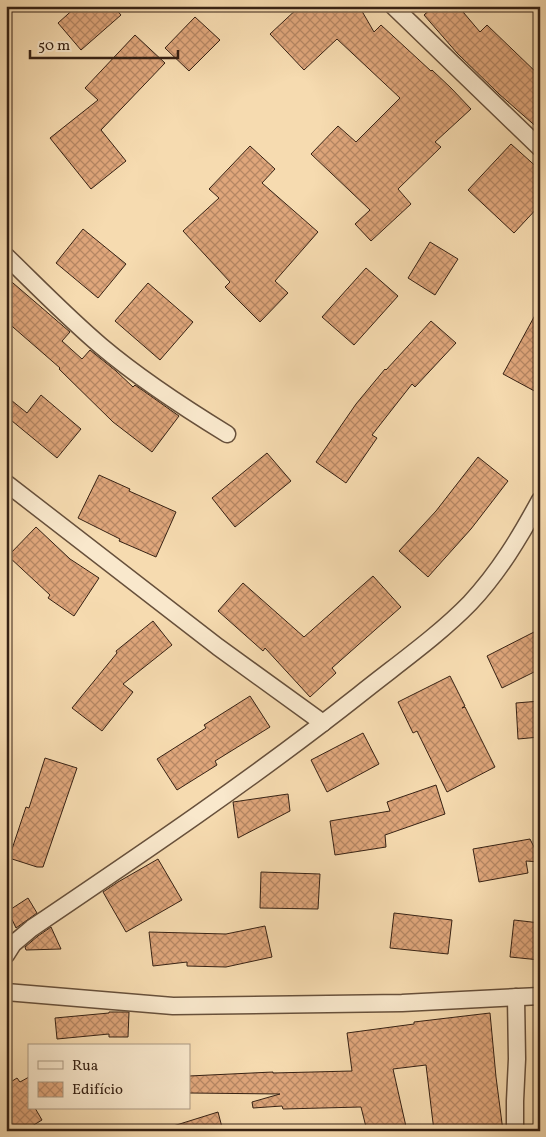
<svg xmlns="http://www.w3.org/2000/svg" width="546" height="1137" viewBox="0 0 546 1137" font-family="Vollkorn,serif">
<defs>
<pattern id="building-cross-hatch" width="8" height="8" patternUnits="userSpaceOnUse" patternTransform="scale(1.25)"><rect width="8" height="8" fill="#dfa67b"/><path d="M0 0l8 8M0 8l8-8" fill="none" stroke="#b68764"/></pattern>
</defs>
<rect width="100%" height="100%" fill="#f6dbb0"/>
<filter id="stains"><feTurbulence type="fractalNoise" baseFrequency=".004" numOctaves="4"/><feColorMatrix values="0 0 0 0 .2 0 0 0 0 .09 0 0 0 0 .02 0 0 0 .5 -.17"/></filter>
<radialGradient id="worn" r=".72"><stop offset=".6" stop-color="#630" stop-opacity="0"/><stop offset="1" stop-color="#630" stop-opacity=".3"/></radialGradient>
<g fill="url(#building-cross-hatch)" stroke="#372214">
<polygon points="77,6 113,6 121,15 81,50 58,23"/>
<polygon points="300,6 359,6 374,32 381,25 431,71 432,70 451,88 471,109 435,142 441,147 398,189 411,204 371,241 355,224 370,210 311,154 338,126 356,142 400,98 337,39 304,70 270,34"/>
<polygon points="434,6 458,6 480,32 487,25 540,76 540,130 499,94 457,53 424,15"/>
<polygon points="195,17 220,40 189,71 165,48"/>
<polygon points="135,35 165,63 101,130 126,161 91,189 50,138 98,100 85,88"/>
<polygon points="511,144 540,170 540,205 514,233 468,190"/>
<polygon points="250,146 275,169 262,183 318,232 275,281 288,293 260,322 225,287 230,282 183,231 219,198 209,189"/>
<polygon points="83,229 126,264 98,298 56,263"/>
<polygon points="430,242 458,259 435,295 408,278"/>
<polygon points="366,268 398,296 354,345 322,317"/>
<polygon points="6,277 70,332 62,341 82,359 90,350 116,371 133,387 135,385 179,416 152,452 113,422 59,369 60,368 6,321"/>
<polygon points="148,283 193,322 160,360 115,321"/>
<polygon points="540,306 540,394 503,374"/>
<polygon points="431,321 456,343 415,387 412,384 372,435 377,438 346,483 316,462 356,404 385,369 386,370"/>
<polygon points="41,395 81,429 57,458 6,416 6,396 27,413"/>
<polygon points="267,453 291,481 235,527 212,498"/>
<polygon points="478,457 508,481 471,529 428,577 399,551 436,511"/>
<polygon points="99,475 130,489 129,491 176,512 156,557 119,541 120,539 78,518"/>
<polygon points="36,527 70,559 99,578 74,616 48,598 50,595 8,556"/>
<polygon points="373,576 401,607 332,668 336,673 310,697 265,648 263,651 218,611 243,583 304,637"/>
<polygon points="153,621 172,645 123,684 133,692 102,731 72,708 117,653 116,651"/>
<polygon points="536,631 540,640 540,669 502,688 487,656"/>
<polygon points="450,676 465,706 462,708 465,707 495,767 447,792 417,731 413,733 398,702"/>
<polygon points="250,696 270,727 215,761 217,765 177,790 157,759 206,728 204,725"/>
<polygon points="540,701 540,737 518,739 516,703"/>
<polygon points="363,733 379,764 327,792 311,760"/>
<polygon points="45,758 77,768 43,867 37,867 9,858 26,807 29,808"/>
<polygon points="436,785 445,814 385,835 386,847 335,855 330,821 390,811 387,802"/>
<polygon points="288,794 290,811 238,838 233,802"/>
<polygon points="530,839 540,859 540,862 526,861 528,873 479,882 473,849"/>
<polygon points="158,859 182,900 126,932 103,892 118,882"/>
<polygon points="261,872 320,874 318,909 260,908"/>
<polygon points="28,898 37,913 16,928 8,911"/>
<polygon points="394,913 452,920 448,954 390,948"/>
<polygon points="514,920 540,923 540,960 510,957"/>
<polygon points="265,926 272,957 226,967 187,966 187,962 153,966 149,932 226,934"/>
<polygon points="51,927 61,949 26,950 25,947 38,936"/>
<polygon points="109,1012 129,1012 128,1037 109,1037 109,1034 57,1039 55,1018 109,1013"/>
<polygon points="490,1013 496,1077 503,1131 434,1131 426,1065 393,1069 407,1131 367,1131 361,1107 283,1109 282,1106 253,1108 252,1102 280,1094 189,1093 189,1076 273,1072 273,1073 352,1071 347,1033 414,1024 414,1022"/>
<polygon points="29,1077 29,1108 35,1108 42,1120 24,1131 6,1131 6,1085 17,1078 20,1082"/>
<polygon points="218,1112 223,1131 170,1131 170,1127"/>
</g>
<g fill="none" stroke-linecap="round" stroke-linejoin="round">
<g stroke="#67503b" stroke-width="19">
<g id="minor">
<polyline points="393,6 540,148"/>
<path d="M 6,256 C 37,286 68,318 101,346 C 140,379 183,407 227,434"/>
<polyline points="6,483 218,647 323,723"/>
<path d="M 6,955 L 13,944 L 32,928 C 143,853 254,778 359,695 C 395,666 438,636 470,603 C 499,572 520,537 540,500"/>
<polyline points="6,992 173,1006 402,1003 540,996"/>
<polyline points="515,1131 515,1101 517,1059 516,997"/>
</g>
</g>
<use href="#minor" stroke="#f9e8cc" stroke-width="16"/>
</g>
<rect width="546" height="1137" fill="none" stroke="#f6dbb0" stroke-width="25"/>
<rect x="8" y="8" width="531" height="1122" fill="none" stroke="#372214" stroke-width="2.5"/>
<rect x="12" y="12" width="521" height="1112" fill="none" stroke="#372214"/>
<rect x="28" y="1044" width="162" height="65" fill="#f9e8cc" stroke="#ab9982"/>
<rect x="38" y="1061" width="25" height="8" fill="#f9e8cc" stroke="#ab9982"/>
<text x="72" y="1070" font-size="15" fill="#372214">Rua</text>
<rect x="38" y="1082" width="25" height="15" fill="url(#building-cross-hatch)" stroke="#ab9982"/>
<text x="72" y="1094" font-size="15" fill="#372214">Edifício</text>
<path d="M30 50v8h148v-8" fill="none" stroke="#372214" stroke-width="2.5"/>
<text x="38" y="50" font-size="15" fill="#372214" stroke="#f9e8cc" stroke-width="4" paint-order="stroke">50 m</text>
<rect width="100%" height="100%" filter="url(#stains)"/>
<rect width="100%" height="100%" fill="url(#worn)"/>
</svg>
